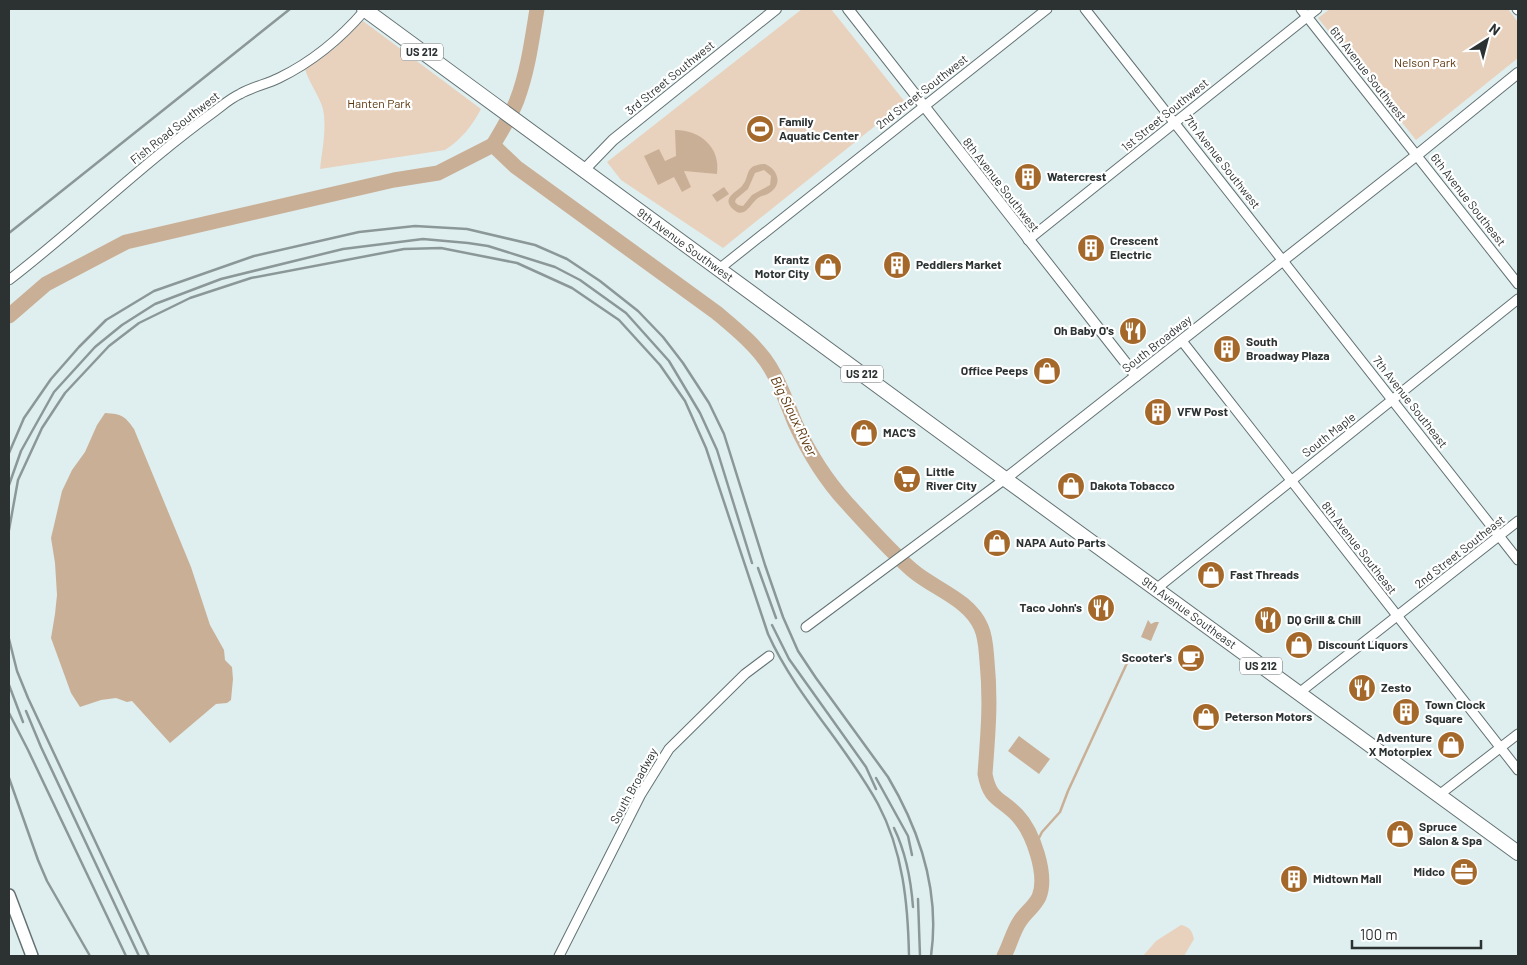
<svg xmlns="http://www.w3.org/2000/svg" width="1527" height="965" viewBox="0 0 1527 965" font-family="Barlow,sans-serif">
<rect width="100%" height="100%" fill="#dfefef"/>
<g fill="#e8d2be">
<polygon points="802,9 831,9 905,102 723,248 621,180 607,162"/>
<polygon points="1330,9 1508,9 1518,22 1518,58 1416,140 1318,18"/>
<path d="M 363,21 L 481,109 C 472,126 461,140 445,150 L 320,169 C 322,150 327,129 323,109 C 319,95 309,83 305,69 L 335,48 Z"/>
<path d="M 1181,925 C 1190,927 1192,931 1194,939 L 1184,956 L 1143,956 L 1156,941 Z"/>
</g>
<g fill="#caaf97" fill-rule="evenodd">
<path d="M 675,130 C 700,130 721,147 717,174 L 684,171 L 691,187 L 682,192 L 674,177 L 658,185 L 644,156 L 659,149 L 665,161 L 676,156 Z"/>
<path d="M 765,164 C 776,168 783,182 772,191 C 768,195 763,195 758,198 C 750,204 745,219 734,210 C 720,198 736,193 742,186 C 751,176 743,165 765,164 ZM 764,170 L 771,176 L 770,185 L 752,195 L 743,206 L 738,205 L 735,202 L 736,199 L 748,189 L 755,173 Z"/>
<polygon points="724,187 729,194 717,202 712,195"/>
<path d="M 105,413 C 122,414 125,416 134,429 L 191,567 L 210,625 L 224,650 L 225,660 L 232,667 L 233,679 L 231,700 L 227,703 L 216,704 L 170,743 L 132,701 L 127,702 L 116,698 L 101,700 L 80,707 L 71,693 L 51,638 L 55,614 L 57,595 L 55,563 L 51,538 L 62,491 L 72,470 L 85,452 L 97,425 Z"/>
<polygon points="1148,620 1151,624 1155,622 1159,622 1151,641 1141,637"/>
<polygon points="1019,736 1050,759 1039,774 1008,751"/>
</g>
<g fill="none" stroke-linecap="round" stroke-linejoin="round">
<polyline stroke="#caaf97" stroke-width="2.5" points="1035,846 1042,832 1060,812 1068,791 1127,663"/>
<g stroke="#caaf97" stroke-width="15">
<path d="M 493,145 L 516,167 L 717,313 C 736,329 757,346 770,367 C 781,385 787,404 795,423 C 808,451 825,479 846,502 C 867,525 889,550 912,570 C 934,589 969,599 981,627 C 986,638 986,650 987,661 C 991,701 988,734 985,774 C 990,801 1001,798 1017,815 C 1033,832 1048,875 1039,897 C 1034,907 1026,912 1020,921 C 1013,931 1010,945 1004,956"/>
<path d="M 493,145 C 502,130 511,116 517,100 C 528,71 532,39 537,9"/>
<polyline points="9,316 46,284 126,242 394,180 438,173 493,145"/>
</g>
<g stroke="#647273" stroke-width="11">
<g id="minor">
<polyline points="1085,9 1518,560"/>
<polyline points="1301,9 1518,284"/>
<polyline points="1517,9 1518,10"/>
<polyline points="1028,240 1317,9"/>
<polyline points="719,269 1047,9"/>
<path d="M 9,280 C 79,226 143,163 215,111 C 223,105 231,98 240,94 C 252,87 267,84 279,78 C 312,62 341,38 365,10"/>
<polyline points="1182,341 1518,770"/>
<polyline points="1156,589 1518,299"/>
<polyline points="806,627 1005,479"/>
<polyline points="1299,693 1518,521"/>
<polyline points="1439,795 1518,734"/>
<polyline points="559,956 641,794 669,749 745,674 769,656"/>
</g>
</g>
<g stroke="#647273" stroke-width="12">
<g id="tertiary">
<polyline points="848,9 1136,376"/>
<polyline points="584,170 613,140 776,9"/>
<polyline points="1005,479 1417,155 1518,73"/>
</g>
</g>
<g stroke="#647273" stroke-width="14">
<polyline id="secondary" points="9,895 32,956"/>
</g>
<g stroke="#647273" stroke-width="16">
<polyline id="primary" points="364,9 990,468 1518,853"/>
</g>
<use href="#minor" stroke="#fff" stroke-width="9"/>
<use href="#tertiary" stroke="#fff" stroke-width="10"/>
<use href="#secondary" stroke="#fff" stroke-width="11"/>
<use href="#primary" stroke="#fff" stroke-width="14"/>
<g stroke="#8c9898" stroke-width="2.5">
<polyline points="9,233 290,9"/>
<path d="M 9,453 L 24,418 L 51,379 L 79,347 L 106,320 L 154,291 L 254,256 L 359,232 L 415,226 L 467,229 L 535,245 L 567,259 L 600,281 L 638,311 L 663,337 L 683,363 L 709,403 L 724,434 L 765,565 L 783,617 L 798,651 L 816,678 L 888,777 C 920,831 940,893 931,956"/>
<polyline points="9,485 21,451 54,392 95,347 122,325 155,304 221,279 343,249 423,239 468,243 488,246 555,267 580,280 626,313 669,361 700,413 717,450 752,563"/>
<path d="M 9,530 L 18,480 L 42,428 L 65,393 L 109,346 L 139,323 L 190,298 L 251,278 L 404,249 L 441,248 L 517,263 L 572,288 L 619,320 L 660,365 L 685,401 L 706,448 L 768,634 C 796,696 846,745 878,804 C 903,851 908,904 909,956"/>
<polyline points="758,568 776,618"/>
<polyline points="772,625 789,659 866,767 876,789"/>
<polyline points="9,639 17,671 28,698 149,956"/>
<polyline points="9,685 23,722"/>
<polyline points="26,711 41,747 139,956"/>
<polyline points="9,713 28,750 126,956"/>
<polyline points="9,778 38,860 47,881 90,956"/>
<polyline points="876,778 908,836 912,855"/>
<path d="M 894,828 C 906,853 911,880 913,907"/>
<polyline points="918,899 920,956"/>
</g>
</g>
<defs>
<g id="stadium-disc" transform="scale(1.4375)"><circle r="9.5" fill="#a4692a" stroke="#fff"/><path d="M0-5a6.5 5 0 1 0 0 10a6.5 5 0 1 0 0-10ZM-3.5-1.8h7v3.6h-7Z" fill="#fff"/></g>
<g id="building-disc" transform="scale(1.4375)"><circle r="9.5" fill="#a4692a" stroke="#fff"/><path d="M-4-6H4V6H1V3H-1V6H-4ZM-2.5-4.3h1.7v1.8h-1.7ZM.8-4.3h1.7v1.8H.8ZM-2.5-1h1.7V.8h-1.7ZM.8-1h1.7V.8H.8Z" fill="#fff"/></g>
<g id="shop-disc" transform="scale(1.4375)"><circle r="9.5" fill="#a4692a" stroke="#fff"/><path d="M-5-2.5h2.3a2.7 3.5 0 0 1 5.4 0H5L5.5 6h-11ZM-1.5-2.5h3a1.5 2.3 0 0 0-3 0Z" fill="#fff"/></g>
<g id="restaurant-disc" transform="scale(1.4375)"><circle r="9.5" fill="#a4692a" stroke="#fff"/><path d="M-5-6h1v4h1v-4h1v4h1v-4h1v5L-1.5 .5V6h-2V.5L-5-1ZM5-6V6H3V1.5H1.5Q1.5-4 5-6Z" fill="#fff"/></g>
<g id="supermarket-disc" transform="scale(1.4375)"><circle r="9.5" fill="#a4692a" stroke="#fff"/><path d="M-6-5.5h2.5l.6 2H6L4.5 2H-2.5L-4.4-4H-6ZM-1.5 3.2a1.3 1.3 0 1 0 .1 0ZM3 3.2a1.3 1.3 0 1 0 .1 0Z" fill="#fff"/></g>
<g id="cafe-disc" transform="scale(1.4375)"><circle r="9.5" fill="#a4692a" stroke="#fff"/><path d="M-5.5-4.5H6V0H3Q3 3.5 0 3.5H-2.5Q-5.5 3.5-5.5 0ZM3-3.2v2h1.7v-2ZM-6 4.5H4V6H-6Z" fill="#fff"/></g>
<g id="office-disc" transform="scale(1.4375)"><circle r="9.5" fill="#a4692a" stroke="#fff"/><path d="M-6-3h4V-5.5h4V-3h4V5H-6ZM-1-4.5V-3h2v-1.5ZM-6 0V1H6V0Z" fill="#fff"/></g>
</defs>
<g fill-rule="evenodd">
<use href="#stadium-disc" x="760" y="129"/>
<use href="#building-disc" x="1028" y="177"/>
<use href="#building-disc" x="1091" y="248"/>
<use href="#building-disc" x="897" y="265"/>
<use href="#shop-disc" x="828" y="267"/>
<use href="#restaurant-disc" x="1133" y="331"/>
<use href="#building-disc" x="1227" y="349"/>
<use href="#shop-disc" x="1047" y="371"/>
<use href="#building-disc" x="1158" y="412"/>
<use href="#shop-disc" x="864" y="433"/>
<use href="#supermarket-disc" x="907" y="479"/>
<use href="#shop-disc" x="1071" y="486"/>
<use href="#shop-disc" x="997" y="543"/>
<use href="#shop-disc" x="1211" y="575"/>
<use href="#restaurant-disc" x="1101" y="608"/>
<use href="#restaurant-disc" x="1268" y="620"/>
<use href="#shop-disc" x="1299" y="645"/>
<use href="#cafe-disc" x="1191" y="658"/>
<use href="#restaurant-disc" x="1362" y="688"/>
<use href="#building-disc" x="1406" y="712"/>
<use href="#shop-disc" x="1206" y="717"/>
<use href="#shop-disc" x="1451" y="745"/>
<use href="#shop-disc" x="1400" y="834"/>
<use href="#office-disc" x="1464" y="872"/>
<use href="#building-disc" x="1294" y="879"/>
</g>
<g text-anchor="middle" stroke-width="4.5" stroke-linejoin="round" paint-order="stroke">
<g fill="#fff" stroke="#6b7070" stroke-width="1">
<rect x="401" y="43.5" width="42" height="17" rx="4"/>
<rect x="841" y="365.5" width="42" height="17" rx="4"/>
<rect x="1240" y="657.5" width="42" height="17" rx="4"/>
</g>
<g font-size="11" font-weight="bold" fill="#2c3232">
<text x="422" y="56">US 212</text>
<text x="862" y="378">US 212</text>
<text x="1261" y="670">US 212</text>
</g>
<g font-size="12" fill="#5b350b" stroke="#fff">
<text x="1425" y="67">Nelson Park</text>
<text x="379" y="108">Hanten Park</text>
</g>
<g font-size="12" fill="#2c3232" stroke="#fff">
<text transform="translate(1368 74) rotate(52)" y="4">6th Avenue Southwest</text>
<text transform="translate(670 78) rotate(-39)" y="4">3rd Street Southwest</text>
<text transform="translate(922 92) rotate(-38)" y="4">2nd Street Southwest</text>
<text transform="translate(1165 115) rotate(-39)" y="4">1st Street Southwest</text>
<text transform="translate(175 128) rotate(-38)" y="4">Fish Road Southwest</text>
<text transform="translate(1222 162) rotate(52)" y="4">7th Avenue Southwest</text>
<text transform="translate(1001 185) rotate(52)" y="4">8th Avenue Southwest</text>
<text transform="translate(1468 200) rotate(52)" y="4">6th Avenue Southeast</text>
<text transform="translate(685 245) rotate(36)" y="4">9th Avenue Southwest</text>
<text transform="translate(1157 344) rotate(-38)" y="4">South Broadway</text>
<text transform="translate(1410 402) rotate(52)" y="4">7th Avenue Southeast</text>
<text transform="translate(1329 435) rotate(-38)" y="4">South Maple</text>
<text transform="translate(1359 548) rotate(52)" y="4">8th Avenue Southeast</text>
<text transform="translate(1460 552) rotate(-38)" y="4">2nd Street Southeast</text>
<text transform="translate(1189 613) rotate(36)" y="4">9th Avenue Southeast</text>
<text transform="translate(634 786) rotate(-61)" y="4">South Broadway</text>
</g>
<g font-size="12" font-weight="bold" fill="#2c3232" stroke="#fff" text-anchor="start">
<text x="779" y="126">Family<tspan x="779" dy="14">Aquatic Center</tspan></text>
<text x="1047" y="181">Watercrest</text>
<text x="1110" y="245">Crescent<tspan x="1110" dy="14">Electric</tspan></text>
<text x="809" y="264" text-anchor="end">Krantz<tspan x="809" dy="14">Motor City</tspan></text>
<text x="916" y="269">Peddlers Market</text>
<text x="1114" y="335" text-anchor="end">Oh Baby O's</text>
<text x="1246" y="346">South<tspan x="1246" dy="14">Broadway Plaza</tspan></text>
<text x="1028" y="375" text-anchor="end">Office Peeps</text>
<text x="1177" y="416">VFW Post</text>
<text x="883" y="437">MAC'S</text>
<text x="926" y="476">Little<tspan x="926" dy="14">River City</tspan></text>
<text x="1090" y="490">Dakota Tobacco</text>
<text x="1016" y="547">NAPA Auto Parts</text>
<text x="1230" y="579">Fast Threads</text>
<text x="1082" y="612" text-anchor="end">Taco John's</text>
<text x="1287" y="624">DQ Grill &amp; Chill</text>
<text x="1318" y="649">Discount Liquors</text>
<text x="1172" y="662" text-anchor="end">Scooter's</text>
<text x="1381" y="692">Zesto</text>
<text x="1425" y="709">Town Clock<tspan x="1425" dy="14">Square</tspan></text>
<text x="1225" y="721">Peterson Motors</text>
<text x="1432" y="742" text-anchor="end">Adventure<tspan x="1432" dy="14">X Motorplex</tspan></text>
<text x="1419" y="831">Spruce<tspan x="1419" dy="14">Salon &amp; Spa</tspan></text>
<text x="1445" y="876" text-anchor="end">Midco</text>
<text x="1313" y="883">Midtown Mall</text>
</g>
<g font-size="14" font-style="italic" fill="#5c360d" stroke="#fff">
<text transform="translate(794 416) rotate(64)" y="5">Big Sioux River</text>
</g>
</g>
<rect width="1527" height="965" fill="none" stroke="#2c3232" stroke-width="20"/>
<g transform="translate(1487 40) rotate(36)" stroke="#ffffff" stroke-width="4" paint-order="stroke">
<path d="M0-4L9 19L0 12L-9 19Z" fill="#2c3232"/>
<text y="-8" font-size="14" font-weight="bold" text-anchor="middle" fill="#2c3232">N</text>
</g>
<path d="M1352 940v8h129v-8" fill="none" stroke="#2c3232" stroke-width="2.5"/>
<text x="1360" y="940" font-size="15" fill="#2c3232" stroke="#ffffff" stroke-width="4" paint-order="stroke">100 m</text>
</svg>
